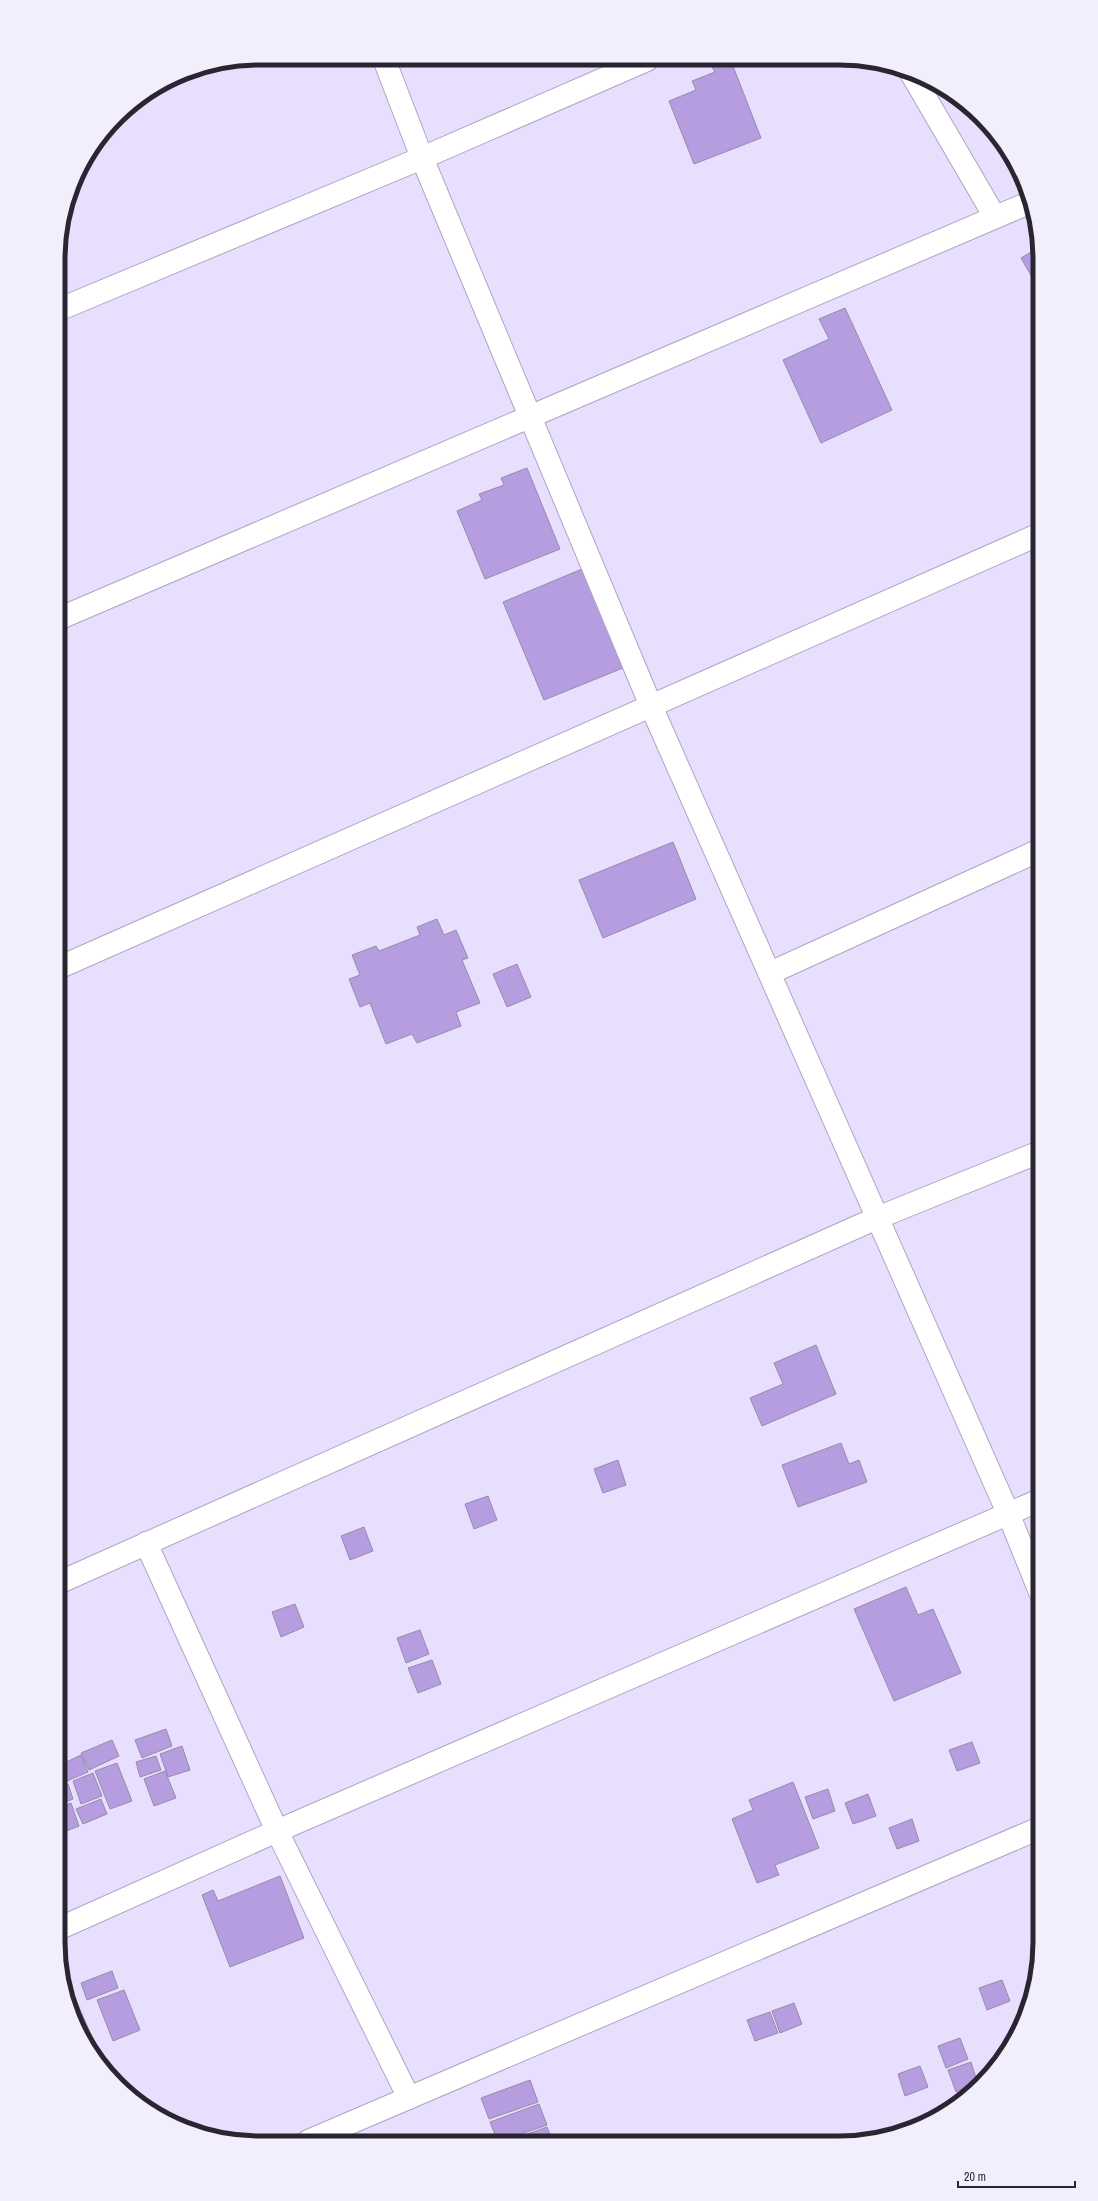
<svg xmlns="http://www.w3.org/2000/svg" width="1098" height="2201" viewBox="0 0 1098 2201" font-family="'Archivo Narrow',sans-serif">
<rect width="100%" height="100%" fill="#e8defd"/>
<g fill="#b59de0" stroke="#958ca9">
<polygon points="727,61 731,61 761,138 694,164 669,101 696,90 692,81 715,72 712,67"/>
<polygon points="1038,248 1040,259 1040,291 1021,258"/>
<polygon points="845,308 892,410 821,443 783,360 829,339 819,319"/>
<polygon points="527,468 560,549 485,579 457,511 482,500 479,494 504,485 501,478"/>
<polygon points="582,569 623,668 544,700 503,602"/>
<polygon points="673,842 696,899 603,938 579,880"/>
<polygon points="437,919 444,935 456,930 468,958 462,960 480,1003 456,1012 461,1026 417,1043 412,1034 386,1044 370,1003 360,1007 349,979 360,975 352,955 376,946 379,951 420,935 417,927"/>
<polygon points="517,964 531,997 507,1007 493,974"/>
<polygon points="816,1345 836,1394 762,1426 750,1398 783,1384 774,1363"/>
<polygon points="1040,1398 1040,1417 1032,1402"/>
<polygon points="841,1443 849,1464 859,1460 867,1482 798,1507 782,1465"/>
<polygon points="618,1460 626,1485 603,1493 594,1469"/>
<polygon points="488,1496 497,1520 474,1529 465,1504"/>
<polygon points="364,1527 373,1551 350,1560 341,1536"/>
<polygon points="906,1587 918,1615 933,1609 961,1673 894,1701 854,1609"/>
<polygon points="295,1604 304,1627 281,1637 272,1612"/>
<polygon points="420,1630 429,1654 406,1663 397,1638"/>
<polygon points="432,1660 441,1684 418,1693 408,1668"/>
<polygon points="166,1729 172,1746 142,1758 135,1740"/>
<polygon points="112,1740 119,1756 89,1770 81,1753"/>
<polygon points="972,1742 980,1763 957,1771 949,1750"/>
<polygon points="182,1746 190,1770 168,1777 160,1754"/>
<polygon points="81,1755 88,1772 58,1785 58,1766"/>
<polygon points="156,1756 161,1770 140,1777 136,1762"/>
<polygon points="117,1763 132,1801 110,1809 95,1771"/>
<polygon points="165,1771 176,1798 154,1806 144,1779"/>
<polygon points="93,1773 102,1796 81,1804 73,1781"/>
<polygon points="793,1782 819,1848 775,1865 779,1875 757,1883 732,1819 753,1810 749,1800"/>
<polygon points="68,1784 73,1799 58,1805 58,1788"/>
<polygon points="828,1789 835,1811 813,1819 805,1797"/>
<polygon points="868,1794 876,1816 853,1824 845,1803"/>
<polygon points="101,1799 107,1814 83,1824 76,1809"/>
<polygon points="71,1803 79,1826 59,1834 58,1808"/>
<polygon points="912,1819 919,1841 897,1849 889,1828"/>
<polygon points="280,1876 304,1938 230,1967 202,1895 213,1890 218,1901"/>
<polygon points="63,1971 100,2055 95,2058 69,2007"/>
<polygon points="112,1971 118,1988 87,2000 81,1983"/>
<polygon points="1002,1980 1010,2001 987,2010 979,1988"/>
<polygon points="124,1990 140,2030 113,2041 97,2000"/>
<polygon points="794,2003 802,2024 780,2033 772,2011"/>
<polygon points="770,2012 778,2033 755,2041 747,2020"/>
<polygon points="960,2038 968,2059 946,2068 938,2046"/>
<polygon points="971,2062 978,2084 956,2092 948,2070"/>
<polygon points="920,2066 928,2087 905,2096 898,2074"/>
<polygon points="530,2080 538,2102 489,2119 481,2098"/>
<polygon points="539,2104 547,2125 498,2142 490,2122"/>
<polygon points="547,2127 553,2142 505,2142"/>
</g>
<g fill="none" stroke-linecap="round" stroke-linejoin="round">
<g stroke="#afa5c3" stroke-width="24">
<g id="street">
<polyline points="384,59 422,158 651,706 1008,1513 1040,1592"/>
<polyline points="911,73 995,217"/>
<polyline points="58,310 422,158 647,60"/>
<polyline points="58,619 1031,202"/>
<polyline points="58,968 1040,534"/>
<polyline points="770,973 1040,850"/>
<polyline points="146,1543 277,1831 409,2098"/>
<polyline points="58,1583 877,1218 1040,1152"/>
<polyline points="58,1929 277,1831 1040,1500"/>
<polyline points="308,2141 1040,1828"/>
</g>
</g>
<use href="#street" stroke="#fff" stroke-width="22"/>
</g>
<path d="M0 0H1098V2201H0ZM259 65H839A194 194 0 0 1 1033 259V1942A194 194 0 0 1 839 2136H259A194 194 0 0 1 65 1942V259A194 194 0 0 1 259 65Z" fill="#f2eefb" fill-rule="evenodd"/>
<path fill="none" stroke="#292531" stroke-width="5" d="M259 65H839A194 194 0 0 1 1033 259V1942A194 194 0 0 1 839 2136H259A194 194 0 0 1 65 1942V259A194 194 0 0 1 259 65Z"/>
<path d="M958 2181v6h117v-6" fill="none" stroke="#292531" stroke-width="2"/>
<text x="964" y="2181" font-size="12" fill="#292531" stroke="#f2eefb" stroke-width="3" paint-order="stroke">20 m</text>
</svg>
